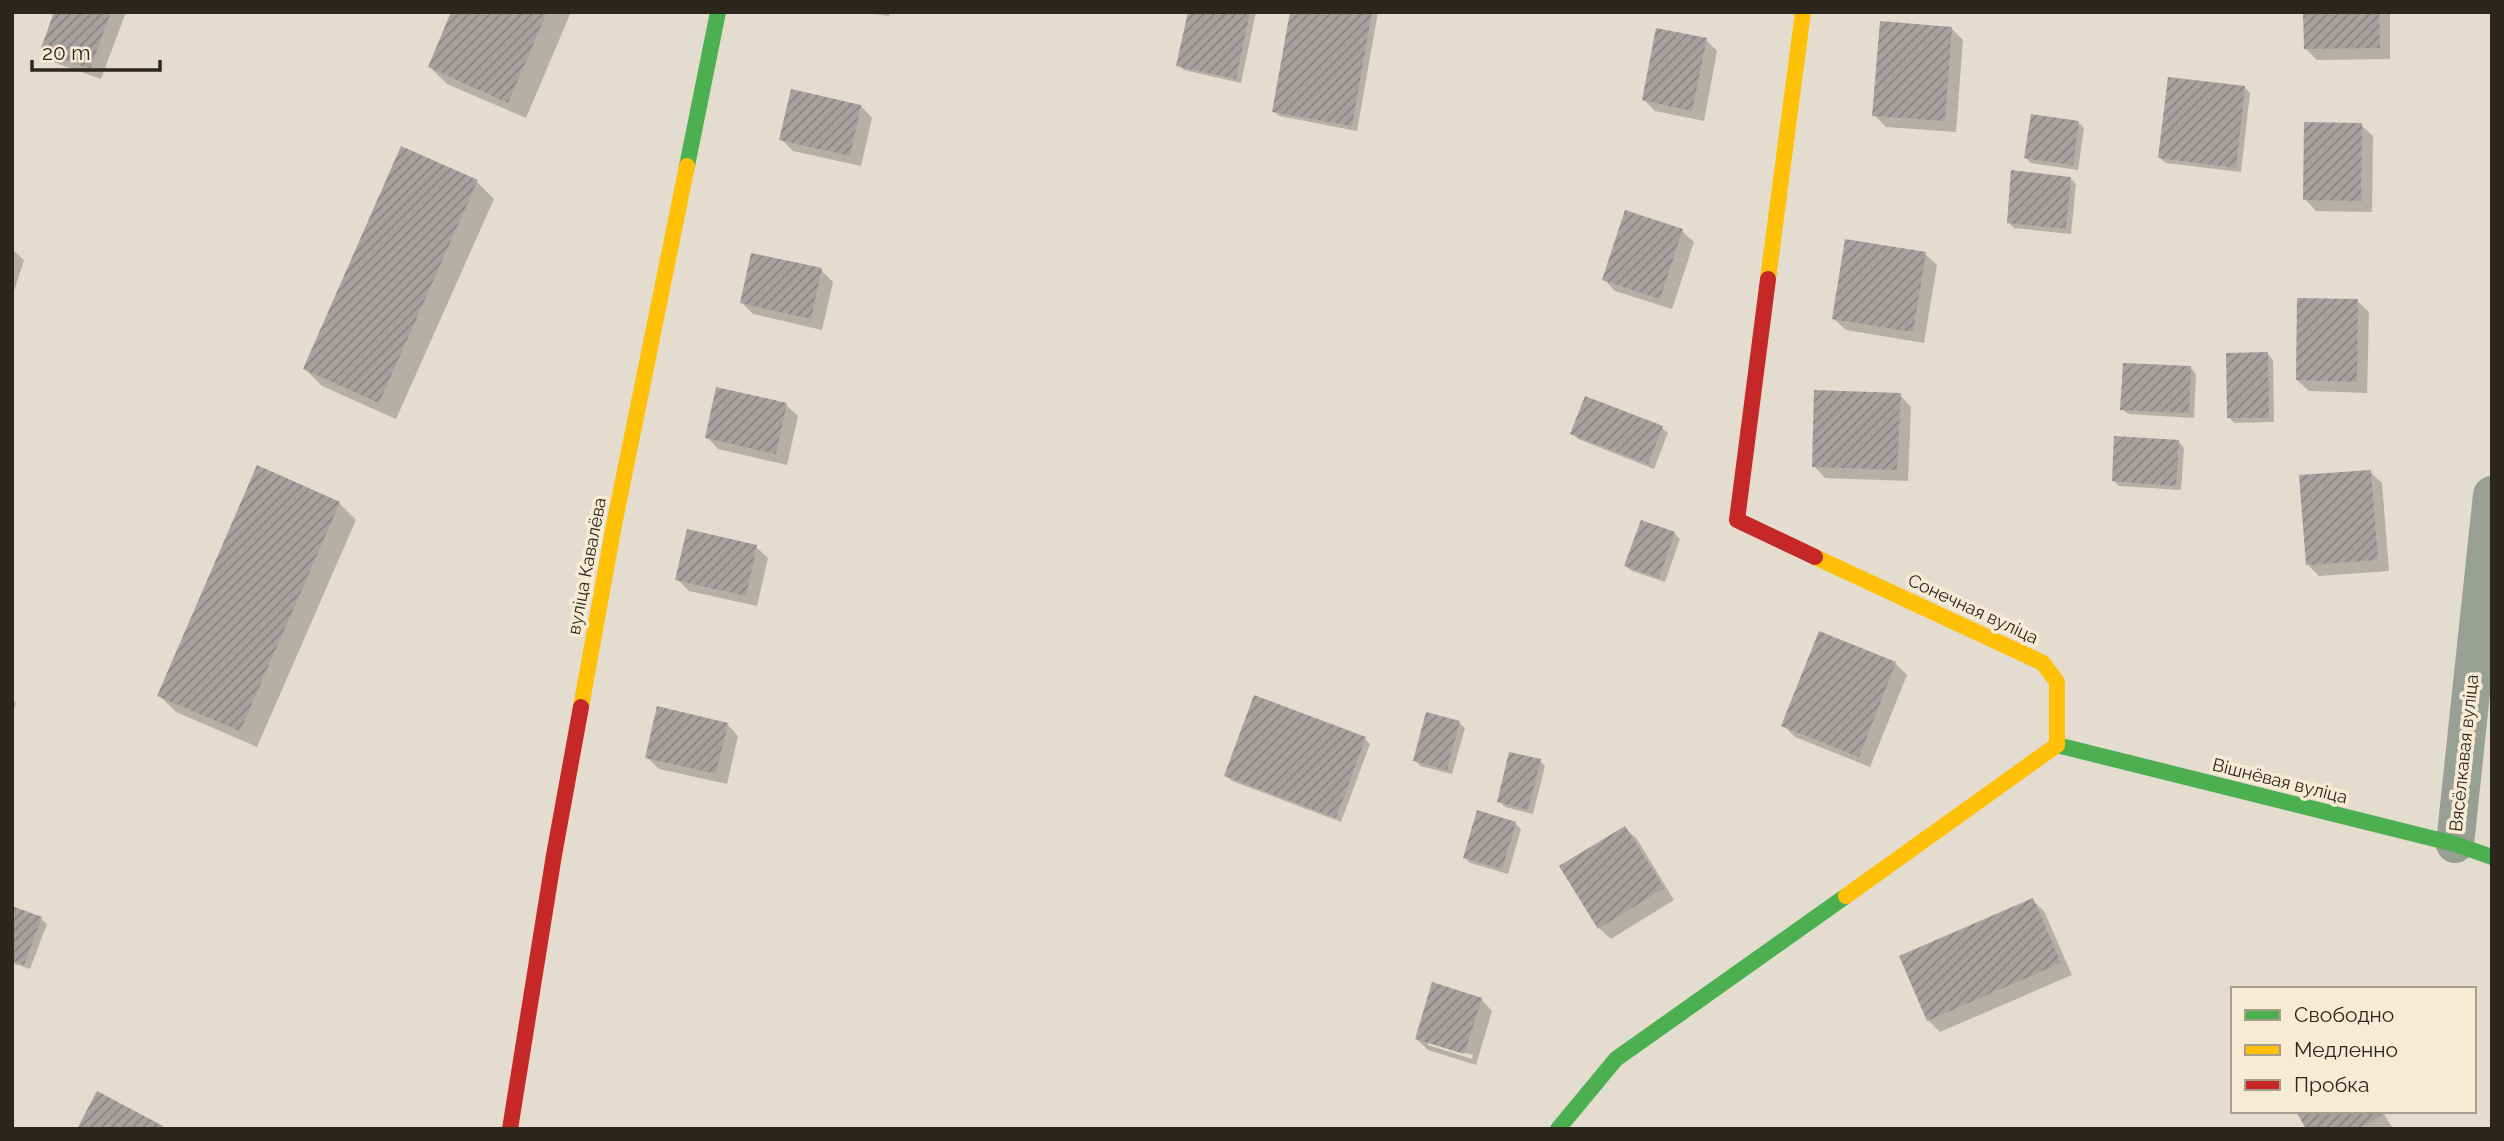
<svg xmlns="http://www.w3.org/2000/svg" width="2504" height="1141" viewBox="0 0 2504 1141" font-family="Raleway,sans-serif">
<defs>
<pattern id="building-hatch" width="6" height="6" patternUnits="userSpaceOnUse" patternTransform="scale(1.75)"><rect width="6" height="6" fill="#a7a2a0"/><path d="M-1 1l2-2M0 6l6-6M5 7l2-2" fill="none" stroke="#888482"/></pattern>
</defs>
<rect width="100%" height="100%" fill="#e3dccf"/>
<g fill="#0003" fill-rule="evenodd">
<polygon points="56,12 126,12 101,79 53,62 42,50"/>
<polygon points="453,12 571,12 526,118 447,84 430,67"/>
<polygon points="862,12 890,12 889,16"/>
<polygon points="1189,12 1256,12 1241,83 1184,70 1178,65"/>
<polygon points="1292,12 1378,12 1357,131 1279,116 1274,111"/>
<polygon points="2305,12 2390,12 2390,59 2317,60 2305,48"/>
<polygon points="1951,28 1963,40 1956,132 1886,127 1874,115"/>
<polygon points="1706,40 1717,51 1704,121 1655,111 1644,100"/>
<polygon points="2245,88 2250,93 2241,172 2166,163 2160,158"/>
<polygon points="861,106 872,118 861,166 793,151 781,139"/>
<polygon points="2079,123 2084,128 2078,170 2031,163 2026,158"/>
<polygon points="2361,125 2373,136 2372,212 2316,211 2305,199"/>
<polygon points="2071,179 2076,184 2071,234 2014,228 2008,222"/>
<polygon points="477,182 494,199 396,419 322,386 305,369"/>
<polygon points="1682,231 1694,242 1672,309 1615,291 1604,279"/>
<polygon points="12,249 24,260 12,297"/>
<polygon points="1925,254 1937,265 1924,343 1846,330 1834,319"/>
<polygon points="821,270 833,282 822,330 753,314 742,303"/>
<polygon points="2357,301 2369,312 2367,393 2309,391 2297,380"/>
<polygon points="2268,354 2273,360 2274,422 2234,423 2229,417"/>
<polygon points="2191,368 2196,374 2194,418 2128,414 2122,409"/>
<polygon points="1900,395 1911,407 1908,481 1825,478 1814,466"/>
<polygon points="786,405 798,416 787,465 718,449 707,437"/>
<polygon points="1662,428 1668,433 1654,469 1578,439 1572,433"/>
<polygon points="2179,442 2184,448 2181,490 2119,486 2114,481"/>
<polygon points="2370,472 2382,483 2389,571 2319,576 2308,565"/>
<polygon points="339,503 356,520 257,747 176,712 159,695"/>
<polygon points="1674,533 1680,539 1665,582 1632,571 1626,566"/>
<polygon points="756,547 768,558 757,606 689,591 677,579"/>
<polygon points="1895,663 1907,675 1870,767 1795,737 1784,726"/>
<polygon points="12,699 16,703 12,715"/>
<polygon points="1459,723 1465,728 1452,774 1420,766 1415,760"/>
<polygon points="727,724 738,736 727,784 659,769 647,757"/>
<polygon points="1365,739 1370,744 1341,822 1232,781 1226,775"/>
<polygon points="1540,761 1545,766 1533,814 1505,807 1499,801"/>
<polygon points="1515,823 1521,829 1508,874 1470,863 1465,858"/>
<polygon points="1625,828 1637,839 1674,900 1611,939 1599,928"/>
<polygon points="2032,900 2044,911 2072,975 1940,1032 1928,1020"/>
<polygon points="12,908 41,919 47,924 30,969 12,963"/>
<path d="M 1481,999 L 1492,1011 L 1476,1065 L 1428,1050 L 1417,1039 ZM 1428,1042 L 1473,1055 L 1472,1059 L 1428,1045 Z"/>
<polygon points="2298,1111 2382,1111 2392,1127 2308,1129"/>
</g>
<g fill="url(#building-hatch)">
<polygon points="54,12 111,12 90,69 40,51"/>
<polygon points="451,12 547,12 508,103 428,67"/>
<polygon points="1188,12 1250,12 1236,79 1176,66"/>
<polygon points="1290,12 1372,12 1352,126 1272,112"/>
<polygon points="2303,12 2379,12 2380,48 2304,49"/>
<polygon points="1880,21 1952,27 1945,121 1872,116"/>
<polygon points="1656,28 1707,38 1692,111 1642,100"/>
<polygon points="2168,77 2245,86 2236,168 2158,158"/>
<polygon points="791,89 861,105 850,156 779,140"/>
<polygon points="2031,114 2079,121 2073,165 2024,158"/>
<polygon points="2304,122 2362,123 2361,201 2303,200"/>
<polygon points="401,146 478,180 379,403 303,369"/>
<polygon points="2011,170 2071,177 2066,229 2007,223"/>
<polygon points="1625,210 1683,229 1660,299 1602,280"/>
<polygon points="1845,239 1926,252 1913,332 1832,319"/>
<polygon points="751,253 822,268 811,319 740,303"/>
<polygon points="2297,298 2358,299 2357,382 2296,380"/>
<polygon points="2268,352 2269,418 2227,418 2226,353"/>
<polygon points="2123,363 2191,366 2189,413 2120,410"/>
<polygon points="716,387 787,403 776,454 705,438"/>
<polygon points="1814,390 1901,393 1897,470 1812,467"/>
<polygon points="1585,396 1663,426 1648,464 1570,434"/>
<polygon points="2114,436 2179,440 2176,486 2112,481"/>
<polygon points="257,465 340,502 240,731 157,696"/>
<polygon points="2371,470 2378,560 2306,565 2299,475"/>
<polygon points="1641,520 1675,532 1659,578 1624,566"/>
<polygon points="687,529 757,545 746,596 675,580"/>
<polygon points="1819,631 1896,662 1859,757 1781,726"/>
<polygon points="1254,695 1366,737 1336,818 1224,776"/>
<polygon points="657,706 728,723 716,774 645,758"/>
<polygon points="1426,712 1460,721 1447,770 1413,761"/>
<polygon points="1509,752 1541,759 1528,810 1497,802"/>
<polygon points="1477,810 1516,822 1502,869 1463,858"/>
<polygon points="1625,826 1664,888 1598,929 1559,866"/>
<polygon points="2033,898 2061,963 1927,1021 1899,956"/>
<polygon points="12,906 42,917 24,965 12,960"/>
<polygon points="1432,982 1482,998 1464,1054 1415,1039"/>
<polygon points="97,1091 163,1126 162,1129 77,1129"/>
<polygon points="2296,1111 2379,1111 2382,1115 2359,1129 2306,1129"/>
</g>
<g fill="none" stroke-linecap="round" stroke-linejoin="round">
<polyline stroke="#98a095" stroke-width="38" points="2455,844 2492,495"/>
<g stroke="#4caf50" stroke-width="16">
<polyline points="687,166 718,12"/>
<polyline points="2057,745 2455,844 2492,857"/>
<polyline points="1558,1129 1616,1059 1846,896"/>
</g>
<g stroke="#ffc107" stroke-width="16">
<polyline points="1768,279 1803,12"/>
<polyline points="1815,557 2043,663 2057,682 2057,745"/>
<polyline points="581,707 614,525 687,166"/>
<polyline points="1846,896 2057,745"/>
</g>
<g stroke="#c62828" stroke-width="16">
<polyline points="1768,279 1737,520 1815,557"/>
<polyline points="510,1129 554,855 581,707"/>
</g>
</g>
<g text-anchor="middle" stroke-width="7" stroke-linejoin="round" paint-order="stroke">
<g font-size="18" fill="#2c271e" stroke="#f8ebd4">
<text transform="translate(587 566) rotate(-79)" y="6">вуліца Кавалёва</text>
<text transform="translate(1973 609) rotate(25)" y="6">Сонечная вуліца</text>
<text transform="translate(2464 753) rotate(-84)" y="6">Вясёлкавая вуліца</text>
<text transform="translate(2280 781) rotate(14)" y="6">Вішнёвая вуліца</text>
</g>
</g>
<rect width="2504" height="1141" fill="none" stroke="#2c271e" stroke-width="28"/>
<rect x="2231" y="987" width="245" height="126" fill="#f8ebd4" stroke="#a69d8b" stroke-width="2"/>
<rect x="2245" y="1010" width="35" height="10" fill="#4caf50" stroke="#a69d8b" stroke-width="2"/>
<text x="2294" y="1022" font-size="21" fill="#2c271e">Свободно</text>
<rect x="2245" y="1045" width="35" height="10" fill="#ffc107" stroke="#a69d8b" stroke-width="2"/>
<text x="2294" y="1057" font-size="21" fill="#2c271e">Медленно</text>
<rect x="2245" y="1080" width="35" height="10" fill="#c62828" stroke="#a69d8b" stroke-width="2"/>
<text x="2294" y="1092" font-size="21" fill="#2c271e">Пробка</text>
<path d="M32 60v10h128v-10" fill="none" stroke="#2c271e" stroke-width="3.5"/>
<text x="42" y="60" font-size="21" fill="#2c271e" stroke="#f8ebd4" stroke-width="5" paint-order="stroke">20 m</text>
</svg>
